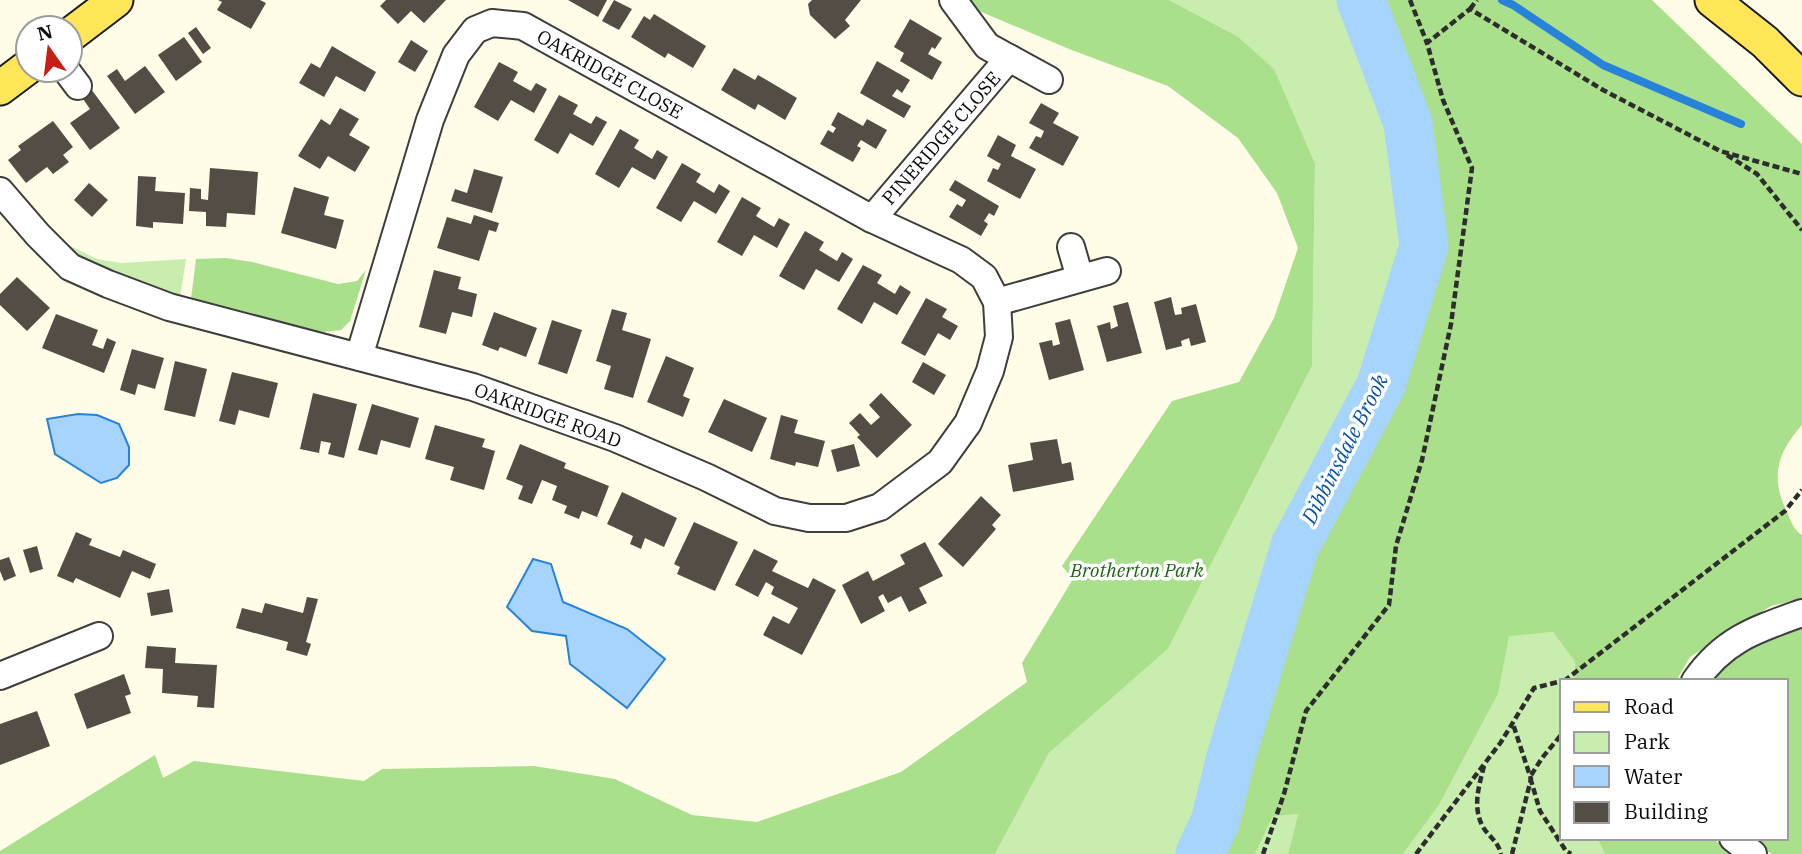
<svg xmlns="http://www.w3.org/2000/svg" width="1802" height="854" viewBox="0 0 1802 854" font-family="'IBM Plex Serif',serif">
<rect width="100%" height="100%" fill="#fffde8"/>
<g fill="#c9edae">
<polygon points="1169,0 1361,0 1408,123 1424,246 1381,385 1295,546 1231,757 1215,822 1200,854 995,854 1049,753 1168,649 1312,366 1315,164 1237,36"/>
<polygon points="60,241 97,259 121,263 186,259 180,298 86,263"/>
<polygon points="1553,632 1575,662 1573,681 1562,681 1562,838 1597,838 1605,854 1403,854 1439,805 1498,694 1508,635"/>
<polygon points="1298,814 1288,854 1255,854 1273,815"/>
</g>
<g fill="#aadf8c">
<polygon points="966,0 1169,0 1237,36 1274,69 1315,164 1312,366 1168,649 1049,753 995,854 0,854 0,851 155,755 163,778 194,761 364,781 382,769 534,766 615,779 692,815 757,822 901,772 1027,682 1022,663 1073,579 1062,566 1172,401 1239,382 1274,318 1298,248 1277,193 1238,138 1168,86 1069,49 972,8"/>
<path d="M 1361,0 L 1652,0 L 1802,144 L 1802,425 C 1777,453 1770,477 1787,512 C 1791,521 1793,529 1802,535 L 1802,599 L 1771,606 L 1690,657 L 1676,681 L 1574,681 L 1575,662 L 1553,632 L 1509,636 L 1498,694 L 1439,805 L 1403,854 L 1288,854 L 1298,814 L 1273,816 L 1255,854 L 1200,854 L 1215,822 L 1231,757 L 1295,546 L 1381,385 L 1424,246 L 1408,123 Z"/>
<polygon points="226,258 252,262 338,284 357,281 366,270 350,321 341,330 323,332 294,327 191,299 196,259"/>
<polygon points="1802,622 1802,854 1772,854 1745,838 1786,838 1786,681 1705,681 1728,655"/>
<polygon points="1597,838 1712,838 1733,854 1605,854"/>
</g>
<g fill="#a7d4fc" stroke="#2782da" stroke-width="2">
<polygon points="78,414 97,415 119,424 129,447 129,465 117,478 101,483 55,454 47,419"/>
<polygon points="533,559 551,564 563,602 627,629 665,659 627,708 570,664 566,636 532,631 507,607"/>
</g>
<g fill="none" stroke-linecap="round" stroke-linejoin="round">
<polyline stroke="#2782da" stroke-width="8" points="1502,0 1513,5 1603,65 1741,124"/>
<polyline stroke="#a7d4fc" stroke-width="49" points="1200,854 1215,822 1231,757 1295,546 1381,385 1424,246 1408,123 1361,0"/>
</g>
<g fill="#544d46">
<polygon points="218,0 260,0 266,3 251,29 217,10 222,2"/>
<polygon points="386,0 446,0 424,23 411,11 398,24 380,6"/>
<polygon points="568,0 607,0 598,17"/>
<polygon points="614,0 632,9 619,30 602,21"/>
<polygon points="812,0 861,0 845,20 850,26 835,39 810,15 808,4"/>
<polygon points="654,14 706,46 693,68 668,53 665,58 631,37 644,16 650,20"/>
<polygon points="910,19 942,38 935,49 932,47 928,54 942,62 932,80 900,61 904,53 894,47"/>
<polygon points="196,27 211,48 203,54 188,33"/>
<polygon points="184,37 202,62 176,81 158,55"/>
<polygon points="411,40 428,51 415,72 398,62"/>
<polygon points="332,46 376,72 365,92 336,76 324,97 299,83 311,63 320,68"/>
<polygon points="877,61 910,80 902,93 897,89 892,96 911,106 904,118 860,93"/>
<polygon points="499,62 518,72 513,81 531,91 536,83 547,89 534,113 511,100 498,121 474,107"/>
<polygon points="145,66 165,92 135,114 107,76 117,69 125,81"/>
<polygon points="734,68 755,80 758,75 797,98 785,120 758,104 755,110 721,90"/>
<polygon points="91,89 120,128 90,150 70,123 90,109 81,96"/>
<polygon points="559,95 578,105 573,114 591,124 596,116 607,122 593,146 570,133 558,154 534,140"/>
<polygon points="1041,103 1059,113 1053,123 1079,137 1063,166 1029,148 1036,136 1041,138 1044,131 1029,123"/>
<polygon points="340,108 359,119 349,135 370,147 355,172 328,156 320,169 298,156 321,119 330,125"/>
<polygon points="838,112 863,126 867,119 887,130 876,149 861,140 857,146 861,148 853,162 820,144 828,130 833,133 836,128 831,125"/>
<polygon points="53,121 73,147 63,155 69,162 53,174 47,167 26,183 8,160 21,150 18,146"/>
<polygon points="620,129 639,140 634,148 652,159 657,150 668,157 655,180 632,167 619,188 595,174"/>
<polygon points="998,135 1016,145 1011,156 1036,169 1020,199 987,181 993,168 998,170 1001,164 987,156"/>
<polygon points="682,163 701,174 696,182 714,193 719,184 730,191 716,214 694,201 681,222 656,208"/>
<polygon points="210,168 258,172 255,215 227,213 226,227 206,226 206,212 189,211 190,188 201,189 201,199 208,200"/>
<polygon points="474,169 503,177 492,213 451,201 455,189 467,193"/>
<polygon points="138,176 156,177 155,191 185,193 183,224 153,222 153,228 136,226"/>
<polygon points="955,180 999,206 994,216 989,213 984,221 988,224 981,236 949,217 957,204 962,207 966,200 949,190"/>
<polygon points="89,183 108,200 92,217 74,200"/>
<polygon points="294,187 329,197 324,215 344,220 336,249 281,233"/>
<polygon points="742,197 761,208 756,216 774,227 779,218 790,224 777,248 754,235 742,256 717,242"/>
<polygon points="474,215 499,223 496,232 489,230 479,261 437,248 447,217 471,224"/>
<polygon points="805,231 824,242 819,250 837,261 842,252 853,259 839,282 816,269 804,290 779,276"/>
<polygon points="863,265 882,275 877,283 895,294 900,285 911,292 897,315 874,302 862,324 837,309"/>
<polygon points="434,270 461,277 458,289 477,294 472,317 452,312 446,334 419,327"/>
<polygon points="17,277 50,308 27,331 0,305 0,294"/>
<polygon points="1171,297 1175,315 1182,314 1181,308 1196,304 1206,342 1191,346 1189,338 1181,341 1182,346 1166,350 1154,302"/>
<polygon points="926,298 947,309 942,317 958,326 950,340 938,333 925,356 901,343"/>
<polygon points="1128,302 1142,353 1107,362 1097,326 1110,322 1111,329 1118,326 1113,306"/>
<polygon points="612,309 627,313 622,330 651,339 633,398 604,389 611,366 596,361"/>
<polygon points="494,312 537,328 526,357 500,347 498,351 482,345"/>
<polygon points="56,314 98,330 92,345 103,349 107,338 116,342 104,373 42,348"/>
<polygon points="1070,319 1084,370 1049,380 1039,343 1052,340 1053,346 1060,344 1055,323"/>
<polygon points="552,320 582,330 567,374 538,364"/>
<polygon points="132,349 164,358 155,389 138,384 135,395 120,390"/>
<polygon points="666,356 694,368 683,396 690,399 683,417 647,402"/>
<polygon points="175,361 207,369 195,417 164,410"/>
<polygon points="923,362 946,375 934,395 912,382"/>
<polygon points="232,372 278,383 269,418 239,410 235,425 219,421"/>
<polygon points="313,393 357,404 344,458 328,454 331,443 321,441 319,453 300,449"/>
<polygon points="881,393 912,425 877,458 857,437 860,435 849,423 860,413 871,425 880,417 869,405"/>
<polygon points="724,399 767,418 752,452 708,432"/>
<polygon points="372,404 419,418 410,448 381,440 377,455 358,450"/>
<polygon points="781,415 798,420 794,433 825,441 818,467 796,462 795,466 770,459"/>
<polygon points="435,425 485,439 482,447 495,451 484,490 450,480 454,467 425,459"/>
<polygon points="1057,439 1062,464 1071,462 1074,480 1013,492 1008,465 1033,460 1030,443"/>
<polygon points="520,444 566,463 564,468 609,486 597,517 582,511 579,519 564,513 567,506 552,500 557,486 542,480 532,504 518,499 523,486 506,479"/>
<polygon points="854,444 860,466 837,472 831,450"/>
<polygon points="622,492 677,518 664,547 645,538 641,549 630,544 633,536 607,524"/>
<polygon points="981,496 1001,515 992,525 996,529 963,567 938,544"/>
<polygon points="694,522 738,542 715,591 677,574 680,567 674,564"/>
<polygon points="76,532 92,539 89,545 120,557 123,550 156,564 150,579 132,571 120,598 76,578 73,583 57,576"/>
<polygon points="925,542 943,576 919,588 927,603 909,612 901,596 888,603 883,594 878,597 885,611 861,624 842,585 868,571 873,581 905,564 900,555"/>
<polygon points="37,546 43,569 30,573 23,550"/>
<polygon points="754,549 778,561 772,571 791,580 808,588 813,578 836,590 802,655 763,635 773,616 789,624 798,608 771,594 774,587 766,582 758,597 735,585"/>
<polygon points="9,557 16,576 4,581 0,571 0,560"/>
<polygon points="169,589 173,612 151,616 147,593"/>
<polygon points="307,597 318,599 306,642 311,644 307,656 286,650 288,642 236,628 242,608 262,613 265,603 303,613"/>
<polygon points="147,646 176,648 175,663 217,665 214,708 197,707 198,696 162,693 163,669 145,668"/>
<polygon points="124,674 131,694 125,696 131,713 87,729 74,694"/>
<polygon points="37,711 50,746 0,765 0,724"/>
</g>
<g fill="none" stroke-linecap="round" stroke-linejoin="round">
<g stroke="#3e3e3e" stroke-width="30">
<g id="minor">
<polyline points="953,0 987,46 1049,80"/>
<polyline points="66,70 78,86"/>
<polyline points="0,191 38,235 70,267 108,284 169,307 473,387 615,438 706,477 775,511 809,518 846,518 880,507 940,462 968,423 990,371 999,337 997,302 984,277 961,260 872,219 523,26 492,23 475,30 456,55 430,120 359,357"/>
<polyline points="872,219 1009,58"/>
<polyline points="1071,247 1080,278"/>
<polyline points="997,302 1107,271"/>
<polyline points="0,676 99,636"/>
<path d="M 1695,681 C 1724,639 1757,629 1802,613"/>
<polyline points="1733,838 1753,854"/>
</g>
</g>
<g stroke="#1c1c1c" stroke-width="37">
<g id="major">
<polyline points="1712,0 1765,42 1802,79"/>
<polyline points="70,35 116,0"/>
<polyline points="0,88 28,67"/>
</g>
</g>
<g stroke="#2d2d2d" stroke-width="4.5" stroke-dasharray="7 3.5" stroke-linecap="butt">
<polyline points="1410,0 1427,43"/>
<polyline points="1470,9 1477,0"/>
<polyline points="1727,155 1757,174 1802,230"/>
<polyline points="1564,681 1785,511 1802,490"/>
<polyline points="1562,715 1561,735 1542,758 1530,777 1540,811 1566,851 1571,854"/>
<path d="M 1484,766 C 1479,786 1472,807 1483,827 C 1489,837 1498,841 1501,854"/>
<polyline points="1263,854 1284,794 1306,711 1389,605 1396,546 1422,460 1451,324 1472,168 1443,100 1427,43 1470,9 1603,90 1720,151 1802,174"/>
<polyline points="1416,854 1501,742 1534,688 1562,681"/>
<polyline points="1512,854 1531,779 1513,724"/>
</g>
<use href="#minor" stroke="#fff" stroke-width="26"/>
<use href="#major" stroke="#ffe658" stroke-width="33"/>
</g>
<g text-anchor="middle" stroke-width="7" stroke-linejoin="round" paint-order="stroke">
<g font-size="19" fill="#0b0b0b" stroke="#fff">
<text transform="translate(610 74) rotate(29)" y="7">OAKRIDGE CLOSE</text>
<text transform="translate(941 138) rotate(-49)" y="7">PINERIDGE CLOSE</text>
<text transform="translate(548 415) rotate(20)" y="7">OAKRIDGE ROAD</text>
</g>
<g font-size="19" font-style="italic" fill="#1f6716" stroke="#fff">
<text x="1137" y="577">Brotherton Park</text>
</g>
<g font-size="21" font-style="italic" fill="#0953a7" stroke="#fff">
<text transform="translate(1345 449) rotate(-63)" y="7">Dibbinsdale Brook</text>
</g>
</g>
<rect x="1560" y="679" width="228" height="161" fill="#ffffff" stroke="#9d9d9d" stroke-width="2"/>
<rect x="1574" y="702" width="35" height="10" fill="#ffe658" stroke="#9d9d9d" stroke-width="2"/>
<text x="1624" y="714" font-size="21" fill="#0b0b0b">Road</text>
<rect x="1574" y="732" width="35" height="21" fill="#c9edae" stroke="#9d9d9d" stroke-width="2"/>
<text x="1624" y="749" font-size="21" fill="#0b0b0b">Park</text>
<rect x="1574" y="766" width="35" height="21" fill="#a7d4fc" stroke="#9d9d9d" stroke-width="2"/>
<text x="1624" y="784" font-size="21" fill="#0b0b0b">Water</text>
<rect x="1574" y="802" width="35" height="21" fill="#544d46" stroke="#9d9d9d" stroke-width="2"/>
<text x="1624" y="819" font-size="21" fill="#0b0b0b">Building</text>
<g transform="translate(49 49) rotate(346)"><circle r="33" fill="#ffffff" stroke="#9d9d9d" stroke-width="2"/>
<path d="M0-5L12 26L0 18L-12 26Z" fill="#c71f16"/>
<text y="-10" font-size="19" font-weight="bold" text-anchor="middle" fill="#0b0b0b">N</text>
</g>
</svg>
